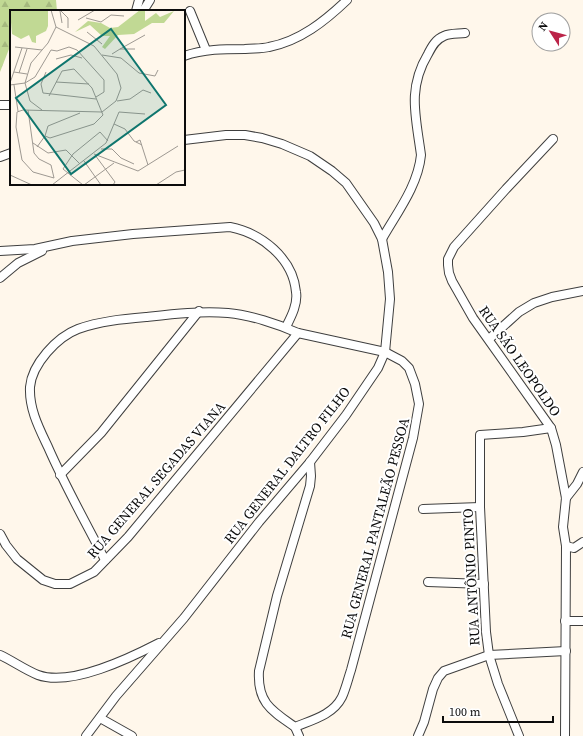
<svg xmlns="http://www.w3.org/2000/svg" width="583" height="736" viewBox="0 0 583 736" font-family="'Source Serif 4',serif">
<defs>
<pattern id="forest-firs" width="22" height="20" patternUnits="userSpaceOnUse"><rect width="22" height="20" fill="#c1d994"/><path d="M5 1l3.5 6h-7zM16 11l3.5 6h-7z" fill="#a5b97e"/></pattern>
</defs>
<rect width="100%" height="100%" fill="#fff7eb"/>
<polygon fill="url(#forest-firs)" points="0,0 56,0 57,11 11,11 11,44 0,72"/>
<g fill="none" stroke-linecap="round" stroke-linejoin="round">
<g stroke="#3f3f3f" stroke-width="10">
<g id="minor">
<polyline points="136,11 139,0"/>
<polyline points="143,11 150,0"/>
<polyline points="190,11 206,50"/>
<path d="M 184,56 C 204,49 224,49 245,49 C 253,48 261,49 269,47 C 300,41 325,21 347,0"/>
<polyline points="0,105 11,105"/>
<polyline points="553,139 506,189 454,247 448,259 448,265 449,273 452,281 473,318 551,428 556,445 566,498 563,527 566,546 565,736"/>
<polyline points="0,157 11,153"/>
<path d="M 382,239 C 396,214 418,186 421,155 C 416,117 407,89 428,54 C 432,46 436,39 444,36 C 450,33 459,34 465,33"/>
<path d="M 0,251 L 35,249 L 72,241 L 133,234 L 230,227 C 261,233 293,258 296,292 C 298,304 291,317 286,327"/>
<polyline points="0,278 18,263 42,251"/>
<polyline points="489,339 519,312 534,303 552,297 583,291"/>
<polyline points="60,475 101,433 199,311"/>
<polyline points="566,498 577,484 583,472"/>
<polyline points="423,509 480,507"/>
<polyline points="0,534 6,545 17,559 43,580 55,584 70,584 94,572 128,537 298,333"/>
<polyline points="566,546 574,548 583,542"/>
<path d="M 105,560 C 86,523 65,486 48,447 C 39,428 29,409 30,387 C 32,364 57,337 78,329 C 100,321 124,319 147,317 C 174,314 200,311 228,313 C 250,315 278,324 298,333 L 385,352 L 402,361 L 409,368 L 415,384 L 419,404 L 413,438 L 351,670 C 348,679 346,688 342,697 C 333,715 312,720 295,727 C 272,711 257,703 259,671 L 277,596 L 310,486 L 311,476 L 310,462"/>
<polyline points="428,582 484,584"/>
<polyline points="565,621 583,621"/>
<path d="M 0,655 C 13,661 25,670 38,675 C 71,687 130,658 159,643"/>
<polyline points="100,718 132,736"/>
<polyline points="295,727 299,736"/>
<polyline points="86,736 116,696 184,618 259,522 310,462 346,415 378,368 385,352 390,299 388,272 382,239 374,223 346,183 332,171 310,156 282,144 262,138 245,135 226,135 184,140"/>
<polyline points="418,736 424,722 433,689 438,678 444,671 489,655 566,651"/>
<polyline points="519,736 498,684 489,655 486,632 480,507 480,435 523,432 551,428"/>
</g>
</g>
<use href="#minor" stroke="#fff" stroke-width="8"/>
</g>
<g text-anchor="middle" stroke-width="4" stroke-linejoin="round" paint-order="stroke">
<g font-size="14" fill="#0c0c0c" stroke="#fff">
<text transform="translate(520 361) rotate(55)" y="5">RUA SÃO LEOPOLDO</text>
<text transform="translate(287 465) rotate(-52)" y="5">RUA GENERAL DALTRO FILHO</text>
<text transform="translate(156 480) rotate(-49)" y="5">RUA GENERAL SEGADAS VIANA</text>
<text transform="translate(375 528) rotate(-75)" y="5">RUA GENERAL PANTALEÃO PESSOA</text>
<text transform="translate(471 577) rotate(-93)" y="5">RUA ANTÔNIO PINTO</text>
</g>
</g>
<g transform="translate(10 10)">
<rect width="175" height="175" fill="#fff7eb"/>
<path d="M 0,0 L 38,0 L 38,16 L 36,21 L 26,26 L 26,33 L 22,32 L 19,25 L 11,29 L 2,24 ZM 130,0 L 135,0 L 135,11 L 146,3 L 150,7 L 164,1 L 154,13 L 142,13 L 124,24 L 108,25 L 95,39 L 92,37 L 100,26 L 92,26 L 80,15 L 65,22 L 78,11 L 91,13 L 100,18 L 108,17 Z" fill="#c1d994"/>
<path fill="none" stroke="#9e9992" stroke-width="1" d="M 41,0 L 46,17M 50,0 L 58,8 L 58,18M 50,1 L 52,13M 76,8 L 91,12 L 101,5 L 114,6M 68,10 L 85,0M 77,22 L 92,34M 5,37 L 32,40M 110,39 L 135,25M 102,44 L 110,39 L 125,39M 92,45 L 111,48 L 129,63 L 145,66 L 148,60M 46,49 L 61,45 L 72,48M 4,62 L 17,64M 36,62 L 31,74 L 33,83 L 86,89M 9,63 L 17,39M 46,72 L 79,74M 0,73 L 12,38M 0,75 L 15,73 L 25,67 L 41,40 L 47,41 L 59,37 L 67,40 L 94,70 L 94,82 L 86,87M 4,75 L 8,101M 39,86 L 52,61 L 64,59 L 82,78 L 93,105 L 84,114 L 40,128 L 35,126 L 38,116 L 70,103M 107,91 L 120,89 L 133,80 L 141,83M 18,100 L 24,143 L 29,149 L 41,155 L 44,168M 32,100 L 20,91 L 15,73 L 21,53 L 38,33 L 46,17M 104,114 L 115,119 L 124,131 L 132,135M 126,132 L 130,130 L 138,155M 23,133 L 38,143 L 56,140 L 70,154M 27,137 L 35,126M 91,139 L 102,139 L 111,148 L 124,154M 84,144 L 128,161 L 168,136M 85,145 L 105,172 L 103,175M 74,151 L 91,175M 0,165 L 22,175M 44,168 L 23,162 L 12,150 L 6,117 L 7,102 L 13,100 L 92,102 L 106,91 L 111,78 L 107,64 L 84,36 L 46,17M 42,175 L 96,133 L 109,102 L 135,104M 73,175 L 53,159 L 63,144 L 90,122 L 98,131M 74,175 L 104,153M 146,175 L 166,162 L 175,160"/>
<path fill="#0f766e" fill-opacity="0.15" stroke="#0f766e" stroke-width="2" d="M 101,19 L 156,95 L 61,164 L 6,88 Z"/>
<rect width="175" height="175" fill="none" stroke="#0c0c0c" stroke-width="2"/>
</g>
<g transform="translate(551 32) rotate(306)"><circle r="19" fill="#ffffff" stroke="#9e9e9e"/>
<path d="M0-3L7 15L0 10L-7 15Z" fill="#bb2449"/>
<text y="-6" font-size="11" font-weight="bold" text-anchor="middle" fill="#0c0c0c">N</text>
</g>
<path d="M443 716v6h110v-6" fill="none" stroke="#0c0c0c" stroke-width="2"/>
<text x="449" y="716" font-size="12" fill="#0c0c0c" stroke="#ffffff" stroke-width="3" paint-order="stroke">100 m</text>
</svg>
